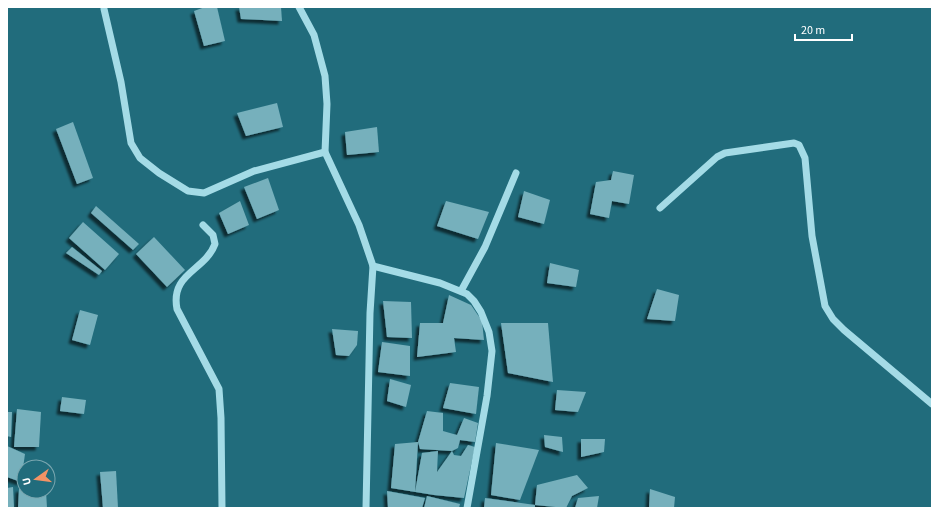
<svg xmlns="http://www.w3.org/2000/svg" width="939" height="515" viewBox="0 0 939 515" font-family="'Source Sans 3',sans-serif">
<defs>
<filter id="shadow"><feDropShadow dx="-3.5" dy="3.5" stdDeviation="1" flood-color="#0009"/></filter>
</defs>
<rect width="100%" height="100%" fill="#216c7c"/>
<g fill="#76b0bc" filter="url(#shadow)">
<polygon points="205,7 217,7 225,41 204,46 194,11"/>
<polygon points="239,7 281,7 282,21 241,19"/>
<polygon points="277,103 283,127 246,136 237,113"/>
<polygon points="73,122 93,178 77,184 56,129"/>
<polygon points="377,127 379,152 347,155 345,132"/>
<polygon points="613,171 634,175 629,204 612,201 609,218 590,214 596,182 611,180"/>
<polygon points="268,178 279,210 257,219 244,187"/>
<polygon points="524,191 550,200 544,224 518,217"/>
<polygon points="240,201 249,225 228,234 219,213"/>
<polygon points="446,201 489,212 478,239 437,226"/>
<polygon points="96,206 139,244 133,250 91,213"/>
<polygon points="83,222 119,254 105,270 69,238"/>
<polygon points="154,237 185,270 167,287 136,254"/>
<polygon points="72,247 102,271 99,275 66,253"/>
<polygon points="550,263 579,270 576,287 547,283"/>
<polygon points="657,289 679,295 675,321 647,319"/>
<polygon points="449,295 471,305 482,321 484,340 454,338 456,352 417,357 420,323 443,323"/>
<polygon points="383,301 411,302 412,338 387,337"/>
<polygon points="80,310 98,315 90,345 72,340"/>
<polygon points="501,323 548,323 553,382 508,373"/>
<polygon points="332,329 358,331 357,345 349,356 336,355"/>
<polygon points="382,342 410,346 410,376 378,372"/>
<polygon points="390,379 411,385 406,407 387,401"/>
<polygon points="450,383 479,387 476,414 443,408"/>
<polygon points="557,390 586,392 578,412 555,410"/>
<polygon points="62,397 86,400 84,414 60,411"/>
<polygon points="17,409 41,412 39,447 14,447"/>
<polygon points="427,411 443,413 443,431 457,435 464,418 478,423 475,442 460,440 458,448 452,451 420,449 418,442"/>
<polygon points="7,412 12,412 11,437 7,436"/>
<polygon points="544,435 562,437 563,452 545,447"/>
<polygon points="581,439 605,439 604,452 581,457"/>
<polygon points="418,442 415,492 422,453 438,451 437,472 452,451 454,455 461,456 468,445 475,447 464,498 434,495 391,488 395,444"/>
<polygon points="496,443 539,450 520,500 491,495"/>
<polygon points="7,446 25,454 21,482 7,477"/>
<polygon points="116,471 118,508 103,508 100,472"/>
<polygon points="577,475 588,488 572,496 566,508 535,505 535,508 484,508 485,498 535,505 537,485"/>
<polygon points="13,487 14,508 7,508 7,488"/>
<polygon points="24,488 24,491 46,491 47,508 18,508 19,489"/>
<polygon points="650,489 675,497 674,508 649,508"/>
<polygon points="387,491 425,498 422,508 388,508"/>
<polygon points="427,496 460,504 459,508 424,508"/>
<polygon points="599,496 597,508 575,508 578,498"/>
</g>
<g fill="none" stroke-linecap="round" stroke-linejoin="round">
<g stroke="#a4dbe6" stroke-width="7">
<polyline points="299,7 314,35 325,76 327,104 325,152 359,225 373,266 440,283 467,294 474,301 481,312 489,332 492,351 487,396 467,508"/>
<polyline points="104,9 121,82 131,143 140,158 159,173 188,191 204,193 254,171 325,152"/>
<polyline points="660,208 717,157 725,153 794,143 799,145 805,158 812,236 825,306 833,319 844,330 932,404"/>
<path d="M 203,225 L 213,235 L 215,244 C 205,271 170,273 177,309 L 219,389 L 221,418 L 222,508"/>
<polyline points="461,291 485,247 516,173"/>
<polyline points="366,508 370,313 373,266"/>
</g>
</g>
<rect width="939" height="515" fill="none" stroke="#ffffff" stroke-width="16"/>
<g transform="translate(36 479) rotate(256)"><circle r="19" fill="#216c7c" stroke="#7aa7b0"/>
<path d="M0-3L7 15L0 10L-7 15Z" fill="#f39365"/>
<text y="-6" font-size="11" font-weight="bold" text-anchor="middle" fill="#ffffff">U</text>
</g>
<path d="M795 34v6h57v-6" fill="none" stroke="#ffffff" stroke-width="2"/>
<text x="801" y="34" font-size="12" fill="#ffffff" stroke="#216c7c" stroke-width="3" paint-order="stroke">20 m</text>
</svg>
